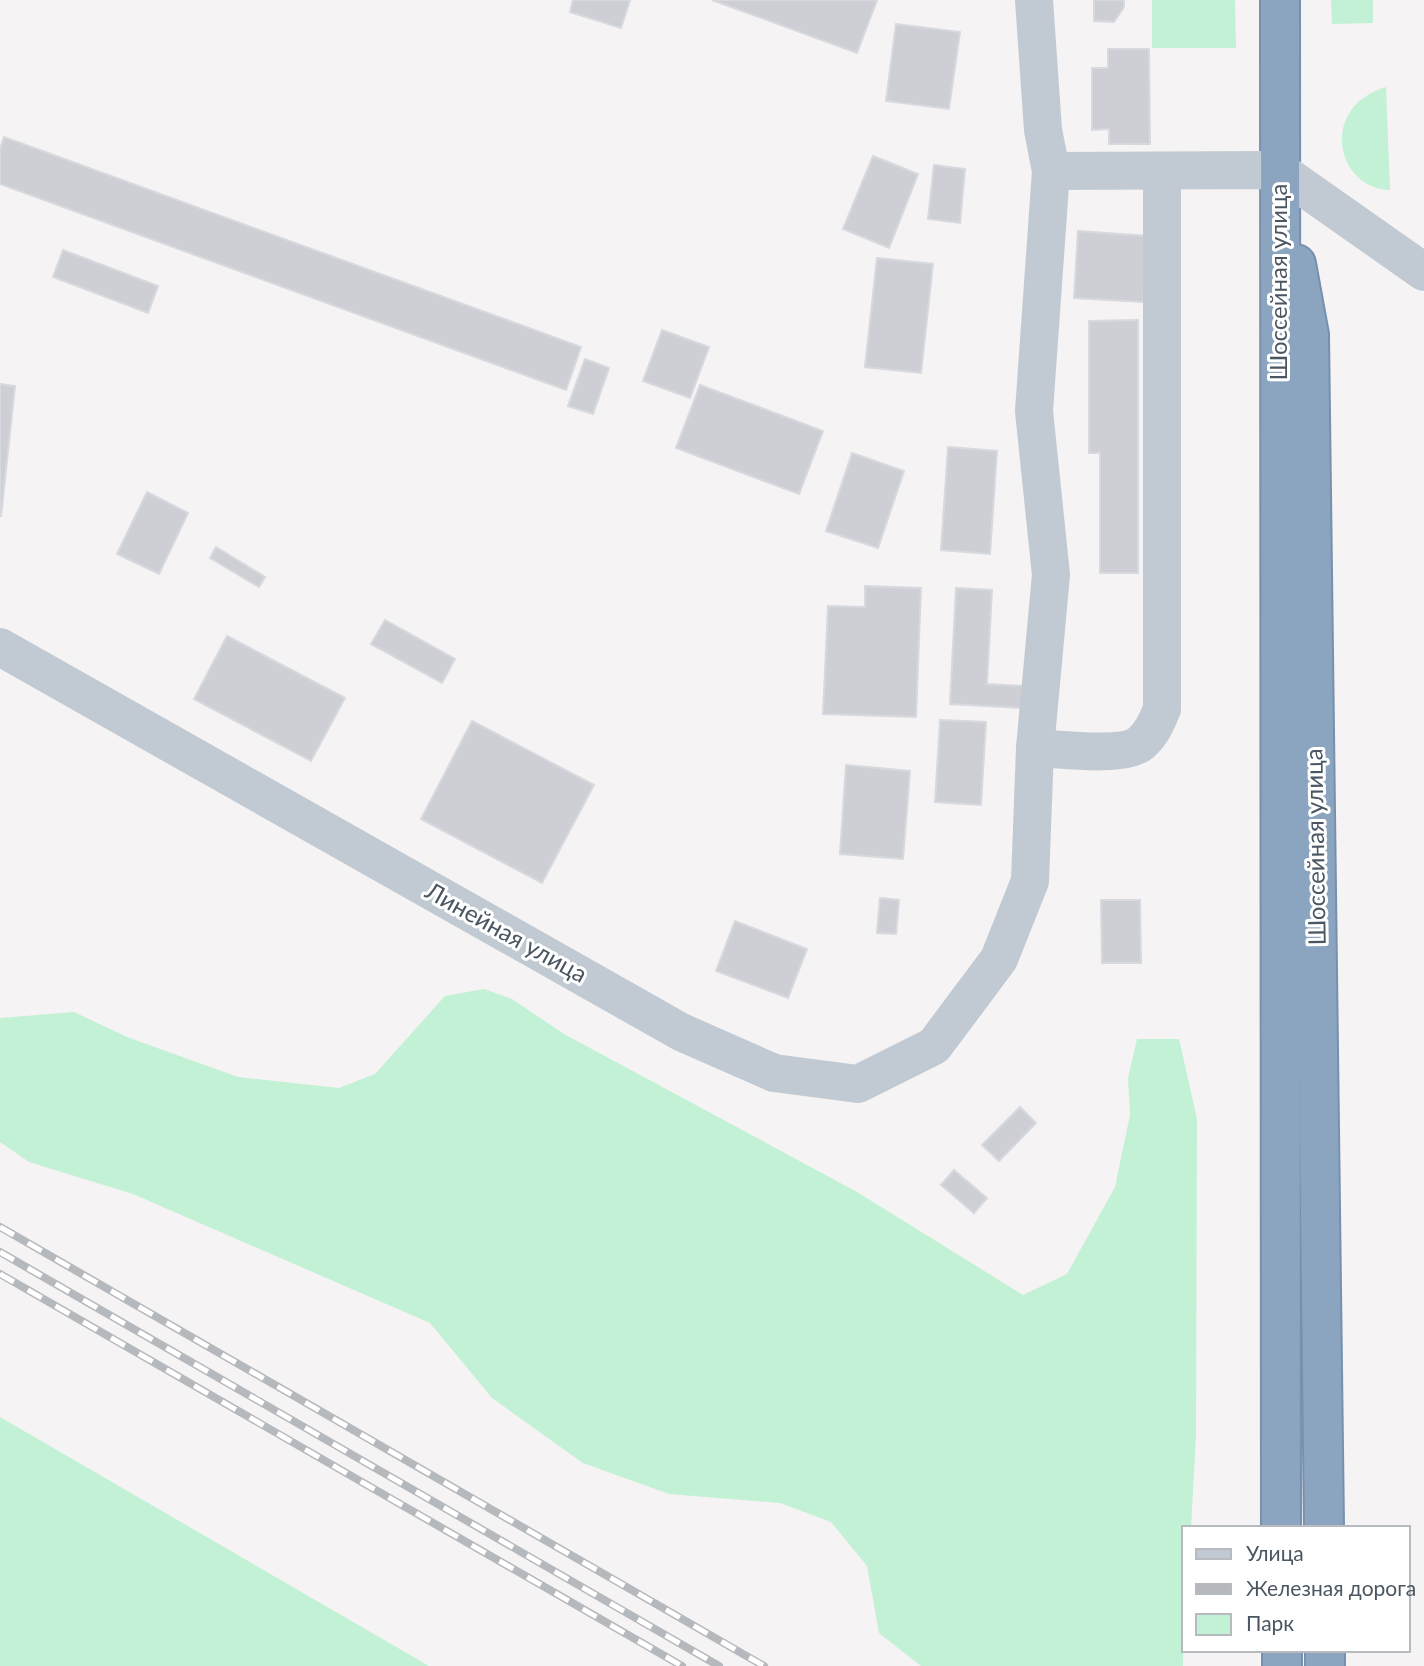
<svg xmlns="http://www.w3.org/2000/svg" width="1424" height="1666" viewBox="0 0 1424 1666" font-family="Lato,sans-serif">
<rect width="100%" height="100%" fill="#f5f3f3"/>
<g fill="#c3f1d5">
<polygon points="1152,0 1235,0 1236,48 1152,48"/>
<polygon points="1331,0 1373,0 1373,23 1332,24"/>
<path d="M 1386,87 L 1390,190 C 1336,189 1318,107 1386,87 Z"/>
<polygon points="484,989 512,999 564,1034 857,1192 1023,1295 1067,1274 1115,1187 1130,1115 1128,1078 1137,1039 1179,1039 1197,1119 1196,1436 1191,1528 1184,1528 1183,1666 921,1666 879,1633 867,1566 831,1522 780,1503 669,1494 583,1463 492,1398 430,1323 133,1194 29,1162 0,1142 0,1018 74,1012 127,1037 238,1077 339,1088 375,1074 445,996"/>
<polygon points="0,1417 429,1666 0,1666"/>
</g>
<g fill="#cdcfd5" stroke="#d7d9de" stroke-width="2">
<polygon points="573,0 630,0 621,28 570,12"/>
<polygon points="712,0 877,0 857,53"/>
<polygon points="1094,0 1124,0 1124,7 1114,22 1094,21"/>
<polygon points="896,24 960,32 949,109 886,101"/>
<polygon points="1108,49 1149,49 1150,144 1109,144 1109,129 1092,130 1092,68 1108,68"/>
<polygon points="4,137 581,347 566,390 0,184 0,149"/>
<polygon points="873,156 918,174 889,248 843,229"/>
<polygon points="934,165 965,169 960,223 928,219"/>
<polygon points="1078,231 1147,236 1143,302 1074,298"/>
<polygon points="63,250 158,286 148,313 53,277"/>
<polygon points="877,258 933,264 921,373 865,367"/>
<polygon points="1138,320 1138,573 1100,573 1100,453 1089,453 1089,321"/>
<polygon points="662,330 709,347 690,398 643,381"/>
<polygon points="585,359 609,368 593,414 568,406"/>
<polygon points="0,384 15,386 1,516 0,516"/>
<polygon points="700,385 823,431 799,494 676,448"/>
<polygon points="948,447 997,451 990,554 941,550"/>
<polygon points="852,453 904,471 878,548 826,531"/>
<polygon points="147,492 188,513 159,574 117,554"/>
<polygon points="216,547 265,577 259,587 210,558"/>
<polygon points="865,586 921,588 916,717 823,714 828,606 865,607"/>
<polygon points="956,588 992,590 987,684 1023,686 1022,708 950,704"/>
<polygon points="385,620 455,659 442,683 371,644"/>
<polygon points="227,636 345,698 311,761 194,699"/>
<polygon points="940,720 986,722 981,805 935,802"/>
<polygon points="472,721 594,785 542,883 421,819"/>
<polygon points="846,765 910,771 903,859 840,854"/>
<polygon points="880,898 899,900 896,934 877,933"/>
<polygon points="1101,900 1140,900 1141,963 1102,963"/>
<polygon points="735,921 807,949 788,998 716,971"/>
<polygon points="1020,1107 1036,1123 999,1161 982,1145"/>
<polygon points="954,1170 987,1198 974,1213 941,1185"/>
</g>
<g fill="none" stroke-linecap="round" stroke-linejoin="round">
<g stroke="#7690ad" stroke-width="42">
<g id="highway">
<polyline points="1280,0 1281,1528"/>
<polyline points="1296,264 1309,335 1324,1528"/>
<polyline points="1282,1650 1282,1666"/>
<polyline points="1325,1650 1325,1666"/>
</g>
</g>
<g stroke="#c1cad2" stroke-width="38">
<polyline points="1051,171 1279,170 1424,272"/>
<polyline points="0,647 681,1032 774,1073 858,1084 934,1046 999,959 1030,881 1035,748 1051,575 1034,411 1051,171 1043,130 1034,0"/>
<path d="M 1035,748 C 1059,749 1126,758 1142,742 C 1152,733 1157,721 1162,709 L 1162,171"/>
</g>
<use href="#highway" stroke="#8ba5c1" stroke-width="38"/>
<g stroke="#b5b8bd" stroke-width="8">
<g id="rail">
<polyline points="0,1227 764,1666"/>
<polyline points="0,1252 719,1666"/>
<polyline points="0,1274 682,1666"/>
</g>
</g>
<use href="#rail" stroke="#fff" stroke-width="5" stroke-dasharray="16" stroke-linecap="butt"/>
</g>
<g text-anchor="middle" stroke-width="6" stroke-linejoin="round" paint-order="stroke">
<g font-size="24" fill="#4a5661" stroke="#fff">
<text transform="translate(1279 282) rotate(-90)" y="8">Шоссейная улица</text>
<text transform="translate(1316 847) rotate(-91)" y="8">Шоссейная улица</text>
<text transform="translate(506 933) rotate(29)" y="8">Линейная улица</text>
</g>
</g>
<rect x="1182" y="1526" width="228" height="126" fill="#ffffff" stroke="#b7bbc0" stroke-width="2"/>
<rect x="1196" y="1549" width="35" height="10" fill="#c1cad2" stroke="#b7bbc0" stroke-width="2"/>
<text x="1246" y="1561" font-size="21" fill="#4a5661">Улица</text>
<rect x="1196" y="1584" width="35" height="10" fill="#b5b8bd" stroke="#b7bbc0" stroke-width="2"/>
<text x="1246" y="1596" font-size="21" fill="#4a5661">Железная дорога</text>
<rect x="1196" y="1614" width="35" height="21" fill="#c3f1d5" stroke="#b7bbc0" stroke-width="2"/>
<text x="1246" y="1631" font-size="21" fill="#4a5661">Парк</text>
</svg>
